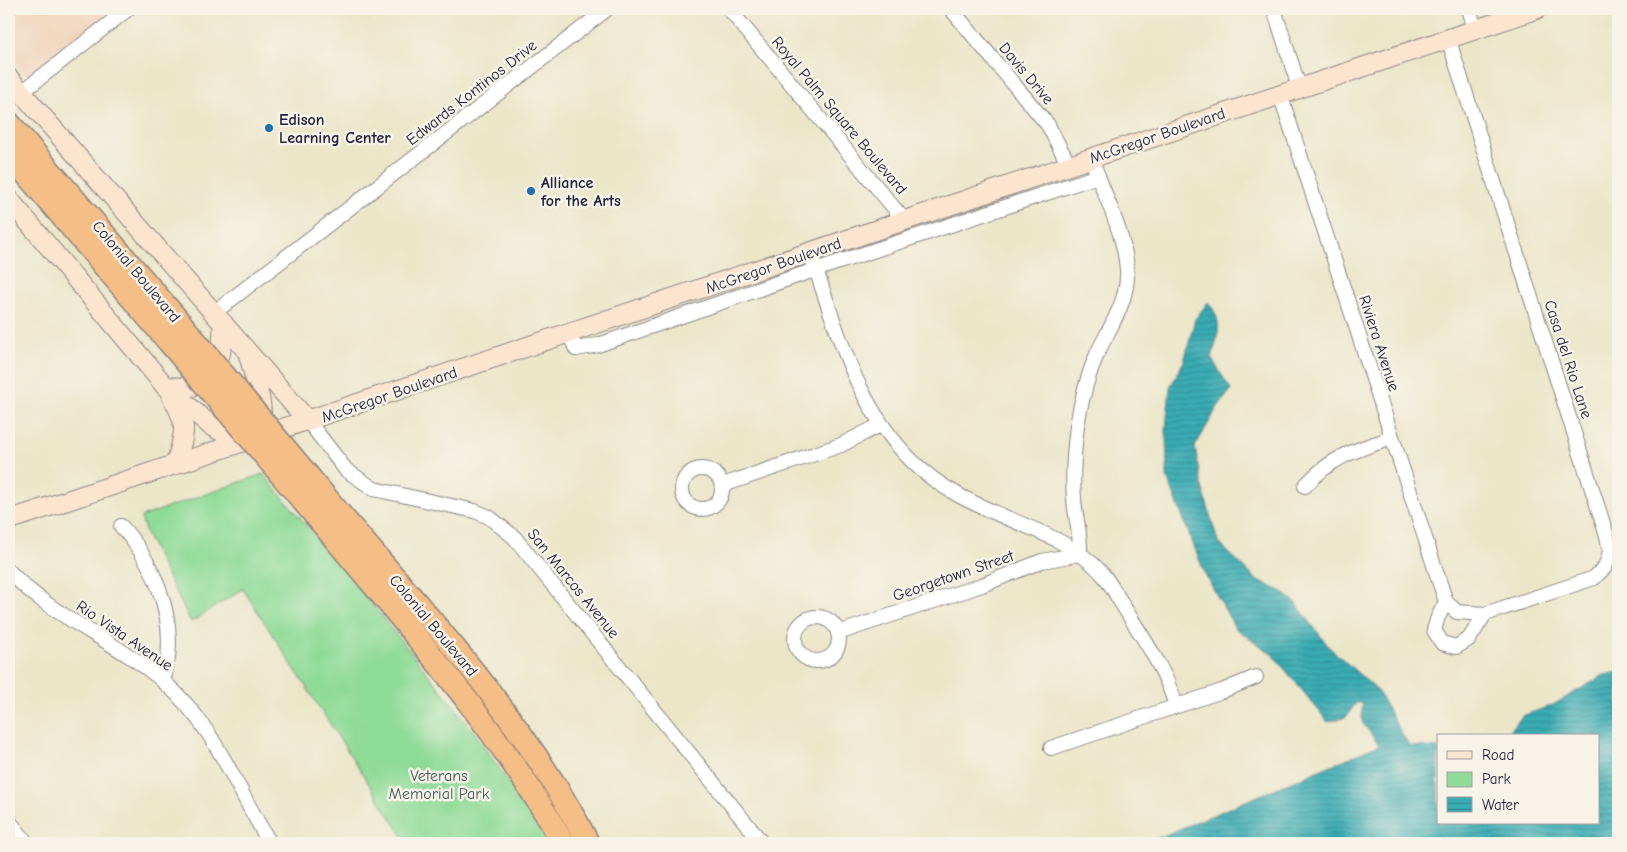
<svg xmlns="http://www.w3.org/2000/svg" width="1627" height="852" viewBox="0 0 1627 852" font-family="'Comic Neue',sans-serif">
<defs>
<pattern id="water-rules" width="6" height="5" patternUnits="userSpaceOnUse" patternTransform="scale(1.25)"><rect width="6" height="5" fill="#3aacb3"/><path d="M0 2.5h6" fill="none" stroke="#308c93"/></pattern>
</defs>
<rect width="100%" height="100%" fill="#f7f3e8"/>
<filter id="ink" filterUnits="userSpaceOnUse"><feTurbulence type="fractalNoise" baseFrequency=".02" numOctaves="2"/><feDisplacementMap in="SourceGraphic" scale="10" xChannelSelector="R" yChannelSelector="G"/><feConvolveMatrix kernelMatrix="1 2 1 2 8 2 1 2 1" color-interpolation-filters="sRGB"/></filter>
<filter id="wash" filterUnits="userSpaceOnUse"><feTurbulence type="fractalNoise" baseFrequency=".0096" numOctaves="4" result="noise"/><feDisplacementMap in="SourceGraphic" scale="20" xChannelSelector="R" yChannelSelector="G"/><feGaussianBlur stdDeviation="1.12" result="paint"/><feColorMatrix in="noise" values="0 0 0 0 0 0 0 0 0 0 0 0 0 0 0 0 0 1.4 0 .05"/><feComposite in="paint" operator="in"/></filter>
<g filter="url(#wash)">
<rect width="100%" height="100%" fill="#ece6c9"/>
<polygon fill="#f1d5bd" points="9,9 119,9 30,78 9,55"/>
<polygon fill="#8fdb98" stroke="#587e6a" points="263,474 343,568 473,730 549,843 407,843 243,589 191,622 146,534 141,517"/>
<path fill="url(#water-rules)" stroke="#2e6777" d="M 1208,302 C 1225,323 1217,335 1212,359 L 1231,390 L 1217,408 L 1195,447 L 1202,486 L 1218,542 L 1258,581 L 1281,591 L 1295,602 L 1329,647 L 1377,690 L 1409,746 L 1438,748 L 1438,823 L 1598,823 L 1598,736 L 1506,736 L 1522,716 L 1553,705 L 1604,675 L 1618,672 L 1618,843 L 1146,843 L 1379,745 L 1362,722 L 1362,703 L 1356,703 L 1346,717 L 1328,722 L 1273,655 L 1235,628 L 1204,572 L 1167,477 L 1166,428 L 1170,387 L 1184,361 L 1195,319 Z"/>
</g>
<g filter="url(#ink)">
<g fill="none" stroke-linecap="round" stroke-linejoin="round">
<g stroke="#878482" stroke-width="16">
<g id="minor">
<polyline points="729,9 904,220"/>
<polyline points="951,9 1048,125 1069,165"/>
<polyline points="1274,9 1299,87"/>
<polyline points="1469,9 1475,29"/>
<polyline points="22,92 128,9"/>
<polyline points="1280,94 1446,602 1457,612 1485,614 1594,578 1605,567 1610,552 1607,536 1448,38"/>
<path d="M 810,252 C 837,328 853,402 912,461 C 953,502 1007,515 1057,540 C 1074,549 1093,562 1105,577 C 1113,588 1120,601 1127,612 C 1146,642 1166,672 1176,706"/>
<polyline points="215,312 607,9"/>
<polyline points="569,333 576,349 598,345 797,276 1098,176"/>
<polyline points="308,421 346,470 374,489 475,511 489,517 514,537 762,843"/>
<circle cx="702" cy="489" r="20"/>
<polyline points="723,485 841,445 880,425"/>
<path d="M 1305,486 C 1332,456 1356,450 1392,438"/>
<path d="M 121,526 C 158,567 180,627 163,681"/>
<path d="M 9,571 C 52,618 116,640 164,682 C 216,727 235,787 270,843"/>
<polyline points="1446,602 1438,617 1434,630 1442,643 1456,647 1469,639 1485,614"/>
<circle cx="817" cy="639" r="22"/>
<path d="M 838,633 L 982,585 L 1042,561 L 1080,554 C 1081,531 1075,519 1074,498 C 1072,474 1074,450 1077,426 C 1081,401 1087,377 1097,354 C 1110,326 1129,301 1127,269 C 1124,231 1103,193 1091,157"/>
<polyline points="1051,748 1222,691 1256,677"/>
<polyline points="9,821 27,843"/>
</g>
</g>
<g stroke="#878482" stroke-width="21">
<g id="secondary">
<polyline points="9,78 308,421"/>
<polyline points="9,199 165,386 211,426 224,433 253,436"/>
<path d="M 249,357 C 256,381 263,403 262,428"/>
<path d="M 165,386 C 173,387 181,388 188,387 C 221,383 223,348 223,323"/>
<path d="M 171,396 C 190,426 184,432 176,464"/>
<polyline points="9,520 1537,9"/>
</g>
</g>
<g stroke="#878482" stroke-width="25">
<g id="trunk">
<polyline points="9,123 183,326"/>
<polyline points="9,154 169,342"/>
<path d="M 345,520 C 433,622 526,723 588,843"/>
<path d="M 330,533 C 413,633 499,730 563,843"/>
</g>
</g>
<use href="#minor" stroke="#fff" stroke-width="14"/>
<use href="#secondary" stroke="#fbe5cf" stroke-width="19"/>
<use href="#trunk" stroke="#f6be87" stroke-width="22"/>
<g stroke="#878482" stroke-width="25" stroke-linecap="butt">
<g id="trunk-bridge">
<polyline points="183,326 345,520"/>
<polyline points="169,342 330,533"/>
</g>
</g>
<use href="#trunk-bridge" stroke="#f6be87" stroke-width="22"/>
</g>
</g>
<g fill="#1f6fb2" stroke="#f7f3e8" stroke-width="2">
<circle cx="269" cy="128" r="5"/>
<circle cx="531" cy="191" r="5"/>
</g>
<g text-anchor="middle" stroke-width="5" stroke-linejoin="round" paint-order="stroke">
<g font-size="16" fill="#22223b" stroke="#f7f3e8">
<text transform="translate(1027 73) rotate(50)" y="6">Davis Drive</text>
<text transform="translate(471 92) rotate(-38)" y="6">Edwards Kontinos Drive</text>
<text transform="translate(840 115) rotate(50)" y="6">Royal Palm Square Boulevard</text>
<text transform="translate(1157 135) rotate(-19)" y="6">McGregor Boulevard</text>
<text transform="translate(773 265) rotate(-19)" y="6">McGregor Boulevard</text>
<text transform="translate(137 271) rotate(50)" y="6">Colonial Boulevard</text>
<text transform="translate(1380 343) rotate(72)" y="6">Riviera Avenue</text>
<text transform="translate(1569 359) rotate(72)" y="6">Casa del Rio Lane</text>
<text transform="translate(389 394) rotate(-19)" y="6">McGregor Boulevard</text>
<text transform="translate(953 575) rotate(-19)" y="6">Georgetown Street</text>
<text transform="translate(574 583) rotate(51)" y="6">San Marcos Avenue</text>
<text transform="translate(434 625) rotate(50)" y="6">Colonial Boulevard</text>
<text transform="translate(125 635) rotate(34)" y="6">Rio Vista Avenue</text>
</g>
<g font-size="16" font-weight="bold" fill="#22223b" stroke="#f7f3e8" text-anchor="start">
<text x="279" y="125">Edison<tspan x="279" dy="18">Learning Center</tspan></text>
<text x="541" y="188">Alliance<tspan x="541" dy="18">for the Arts</tspan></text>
</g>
<g font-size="16" fill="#435a57" stroke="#f7f3e8">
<text x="439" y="781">Veterans<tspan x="439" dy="18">Memorial Park</tspan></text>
</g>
</g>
<rect width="1627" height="852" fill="none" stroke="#f7f3e8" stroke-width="30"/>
<rect x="1437" y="734" width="162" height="90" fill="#f7f3e8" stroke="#a29fa3"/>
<rect x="1447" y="751" width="25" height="8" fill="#fbe5cf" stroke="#a29fa3"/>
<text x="1482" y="760" font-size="15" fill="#22223b">Road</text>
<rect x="1447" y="772" width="25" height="15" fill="#8fdb98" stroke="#a29fa3"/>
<text x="1482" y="784" font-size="15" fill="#22223b">Park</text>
<rect x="1447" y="797" width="25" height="15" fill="url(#water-rules)" stroke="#a29fa3"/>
<text x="1482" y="810" font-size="15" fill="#22223b">Water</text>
</svg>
